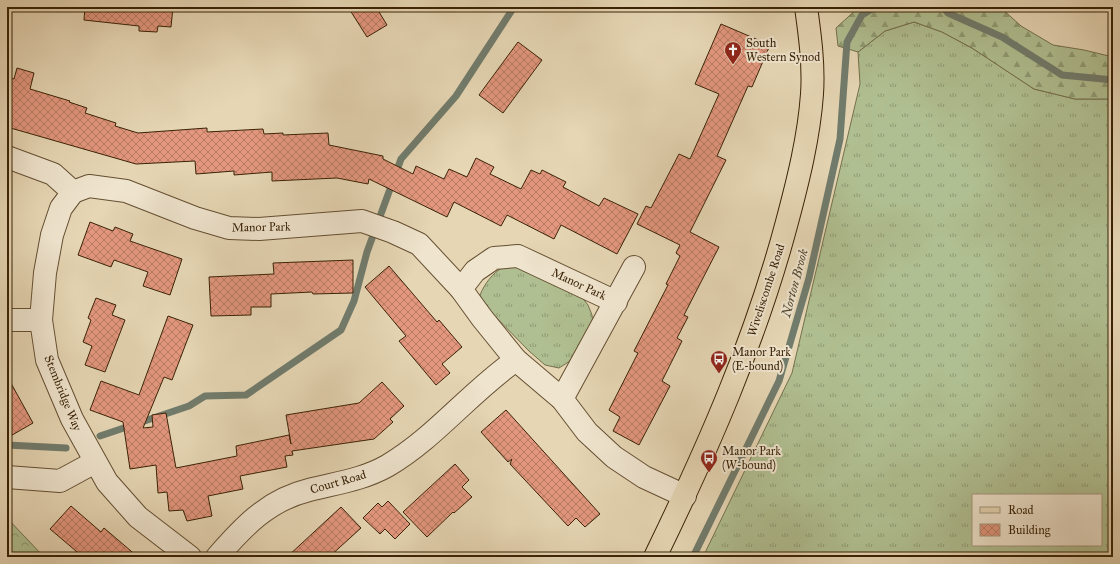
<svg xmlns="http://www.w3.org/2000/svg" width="1120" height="564" viewBox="0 0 1120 564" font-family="'IM FELL Great Primer',serif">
<defs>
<pattern id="grass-tufts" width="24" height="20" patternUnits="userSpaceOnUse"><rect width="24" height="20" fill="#b0bf91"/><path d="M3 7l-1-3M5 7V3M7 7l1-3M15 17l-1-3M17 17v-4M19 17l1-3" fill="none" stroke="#909b74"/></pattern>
<pattern id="forest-firs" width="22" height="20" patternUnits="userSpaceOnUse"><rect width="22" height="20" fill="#b0bf91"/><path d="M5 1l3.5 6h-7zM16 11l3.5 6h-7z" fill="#909b74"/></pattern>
<pattern id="park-crowns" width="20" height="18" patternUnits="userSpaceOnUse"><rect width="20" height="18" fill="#b0bf91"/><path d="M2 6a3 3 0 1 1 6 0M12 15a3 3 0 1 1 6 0" fill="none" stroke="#909b74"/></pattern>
<pattern id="building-cross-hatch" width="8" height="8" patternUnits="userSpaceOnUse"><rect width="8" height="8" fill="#e3977e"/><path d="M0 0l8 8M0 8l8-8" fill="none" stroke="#b97b65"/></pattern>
</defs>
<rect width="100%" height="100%" fill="#e6d6b4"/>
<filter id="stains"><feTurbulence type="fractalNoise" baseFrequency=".005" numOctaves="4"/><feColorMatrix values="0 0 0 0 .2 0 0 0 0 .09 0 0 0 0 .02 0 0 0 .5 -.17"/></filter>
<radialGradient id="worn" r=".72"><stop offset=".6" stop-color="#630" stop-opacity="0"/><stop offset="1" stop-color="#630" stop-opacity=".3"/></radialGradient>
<g fill="url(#grass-tufts)" stroke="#74704c" fill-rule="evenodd">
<path d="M 914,22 L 942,32 L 972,48 L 1034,89 L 1075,99 L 1113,99 L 1113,557 L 703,557 L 792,373 L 860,84 L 858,52 L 885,31 ZM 973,495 L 1101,495 L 1101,545 L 973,545 Z"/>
<path d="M 503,267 L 515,267 L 581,296 L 588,305 L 592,315 L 593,326 L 570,361 L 559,368 L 545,365 L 529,351 L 484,305 L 480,295 C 485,283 492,274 503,267 Z"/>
</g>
<polygon fill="url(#forest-firs)" stroke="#74704c" points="859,7 1000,7 1021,26 1053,45 1084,50 1113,57 1113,99 1075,99 1034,89 972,48 942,32 914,22 885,31 858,52 838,46 836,28"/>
<polygon fill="url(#park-crowns)" stroke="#74704c" points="7,518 44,557 7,557"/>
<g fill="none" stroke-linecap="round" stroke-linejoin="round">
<g stroke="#717c6d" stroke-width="7">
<polyline points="943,7 948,13 1002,37 1062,75 1113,80"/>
<polyline points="100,436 189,406 205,396 246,395 341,330 354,301 367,252 401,159 456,96 514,7"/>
<polyline points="7,445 66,448"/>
<polyline points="693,557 779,381 809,278 840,139 847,42 862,15 875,7"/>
</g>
</g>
<g fill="url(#building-cross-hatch)" stroke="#392206">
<polygon points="85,7 173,7 171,27 158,26 157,32 139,31 139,26 84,20"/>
<polygon points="348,7 376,7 387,25 367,37"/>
<polygon points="721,24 770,45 752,87 748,86 717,156 726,160 690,232 719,247 684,315 688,317 677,338 682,341 662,381 670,386 639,445 613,431 620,417 609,410 638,353 634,351 668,285 666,284 680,256 676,253 680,245 637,224 646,206 651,208 679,154 690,159 719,94 695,84"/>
<polygon points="518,42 542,60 503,113 479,95"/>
<polygon points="17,68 34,73 30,89 70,101 69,102 87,108 85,113 116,123 115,126 138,133 207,128 207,132 263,129 264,134 283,133 283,135 328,133 329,145 383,156 383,159 413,174 416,166 444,179 449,169 467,177 476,158 494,167 490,174 521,189 531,170 540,174 542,170 566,182 563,187 599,206 604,198 638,214 617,254 561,225 554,239 507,215 501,226 454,202 447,217 369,179 368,184 337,178 272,181 272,172 234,175 234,171 196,174 195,161 136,164 7,127 7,77 14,79"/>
<polygon points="90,222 113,231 115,227 133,234 130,241 182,259 170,295 143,286 148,272 114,260 111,267 78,255"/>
<polygon points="353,260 353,293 313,294 312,292 271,294 271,307 251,307 251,315 211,316 209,277 274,274 273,263"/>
<polygon points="389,266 437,322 439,320 462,347 442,364 450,373 436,385 399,341 406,336 365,287"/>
<polygon points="96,298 116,305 112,315 125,320 105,372 85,365 92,346 83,342 91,320 88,318"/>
<polygon points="168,316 193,325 172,380 164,377 143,428 153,427 152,415 166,413 176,468 237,456 236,446 289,435 291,444 286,415 359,403 382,382 404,406 390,419 393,422 374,439 292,451 293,455 285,456 287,467 240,476 243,489 208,496 212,516 187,521 183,510 169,511 167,492 158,493 156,465 130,469 123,422 90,410 101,381 139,395"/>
<polygon points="7,376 33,423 7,438"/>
<polygon points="506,410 600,514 585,527 576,518 568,526 510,464 512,459 508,462 481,432"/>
<polygon points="455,464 469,480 462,487 472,497 454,513 453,512 427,537 403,512"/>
<polygon points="388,501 410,524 395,539 385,529 380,534 363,518 378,503 382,507"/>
<polygon points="71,506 101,532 104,528 138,557 83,557 50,529"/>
<polygon points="341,507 361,528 329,557 287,557"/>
</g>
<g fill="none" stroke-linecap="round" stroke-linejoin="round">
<g stroke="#644f32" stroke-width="24">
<g id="minor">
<polyline points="7,157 53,174 73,192 89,186 126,191 195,218 229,228 259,229 362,221 393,232 419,244 461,289 482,318 516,360 562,399 587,432 614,457 644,477 685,496"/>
<polyline points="73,192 61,208 52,235 45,273 41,320 47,360 72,419 107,482 138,517 190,557"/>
<polyline points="461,289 475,271 494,258 518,256 616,302"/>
<polyline points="7,320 41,320"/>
<polyline points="562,399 634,267"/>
<polyline points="7,477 60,481 95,462"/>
<path d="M 217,557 C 243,527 268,500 309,490 C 336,483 362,480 387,466 C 435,438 470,392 516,360"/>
</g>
</g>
<g stroke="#392206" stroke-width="24">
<path id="major" d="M 655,557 C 708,448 756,339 787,222 C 798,181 809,137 812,94 C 814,65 810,36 806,7"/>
</g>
<use href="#minor" stroke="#efe4ce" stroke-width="22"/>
<use href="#major" stroke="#e6d6b4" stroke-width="22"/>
</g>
<defs>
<g id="church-pin" transform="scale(0.9)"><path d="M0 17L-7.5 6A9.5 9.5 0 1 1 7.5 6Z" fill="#8f2418" stroke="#efe4ce"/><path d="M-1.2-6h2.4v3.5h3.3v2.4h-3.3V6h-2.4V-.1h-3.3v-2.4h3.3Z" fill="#fff"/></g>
<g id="bus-pin" transform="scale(0.9)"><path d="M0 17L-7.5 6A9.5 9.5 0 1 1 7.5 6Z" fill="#8f2418" stroke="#efe4ce"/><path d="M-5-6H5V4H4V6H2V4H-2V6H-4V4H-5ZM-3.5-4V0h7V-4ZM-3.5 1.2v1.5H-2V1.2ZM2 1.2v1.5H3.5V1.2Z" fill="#fff"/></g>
</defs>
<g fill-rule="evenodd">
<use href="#church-pin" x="733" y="50"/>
<use href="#bus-pin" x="719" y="359"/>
<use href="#bus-pin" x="709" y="458"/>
</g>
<g text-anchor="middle" stroke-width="4" stroke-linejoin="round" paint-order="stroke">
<g font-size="12" fill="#392206" stroke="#efe4ce" text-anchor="start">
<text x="746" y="47">South<tspan x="746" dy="14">Western Synod</tspan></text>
<text x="732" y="356">Manor Park<tspan x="732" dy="14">(E-bound)</tspan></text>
<text x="722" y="455">Manor Park<tspan x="722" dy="14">(W-bound)</tspan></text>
</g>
<g font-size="12" fill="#392206" stroke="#efe4ce">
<text transform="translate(261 227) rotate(-1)" y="4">Manor Park</text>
<text transform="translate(579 284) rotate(25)" y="4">Manor Park</text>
<text transform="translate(766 290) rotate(-72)" y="4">Wiveliscombe Road</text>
<text transform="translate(63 393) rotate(68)" y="4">Stembridge Way</text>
<text transform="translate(338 482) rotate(-16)" y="4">Court Road</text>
</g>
<g font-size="13" font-style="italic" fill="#504831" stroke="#efe4ce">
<text transform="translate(794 283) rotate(-75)" y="5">Norton Brook</text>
</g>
</g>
<rect width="1120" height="564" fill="none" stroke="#e6d6b4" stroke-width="24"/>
<rect x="8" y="8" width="1104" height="548" fill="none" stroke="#392206" stroke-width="2"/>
<rect x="12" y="12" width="1096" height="540" fill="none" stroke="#392206"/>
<rect x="972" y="494" width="130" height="52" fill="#efe4ce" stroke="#a6967e"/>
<rect x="980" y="507" width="20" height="6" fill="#e6d6b4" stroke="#a6967e"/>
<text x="1008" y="514" font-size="12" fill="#392206">Road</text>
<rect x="980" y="524" width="20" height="12" fill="url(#building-cross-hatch)" stroke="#a6967e"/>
<text x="1008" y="534" font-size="12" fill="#392206">Building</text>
<rect width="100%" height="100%" filter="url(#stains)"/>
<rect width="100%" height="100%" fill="url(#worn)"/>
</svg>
